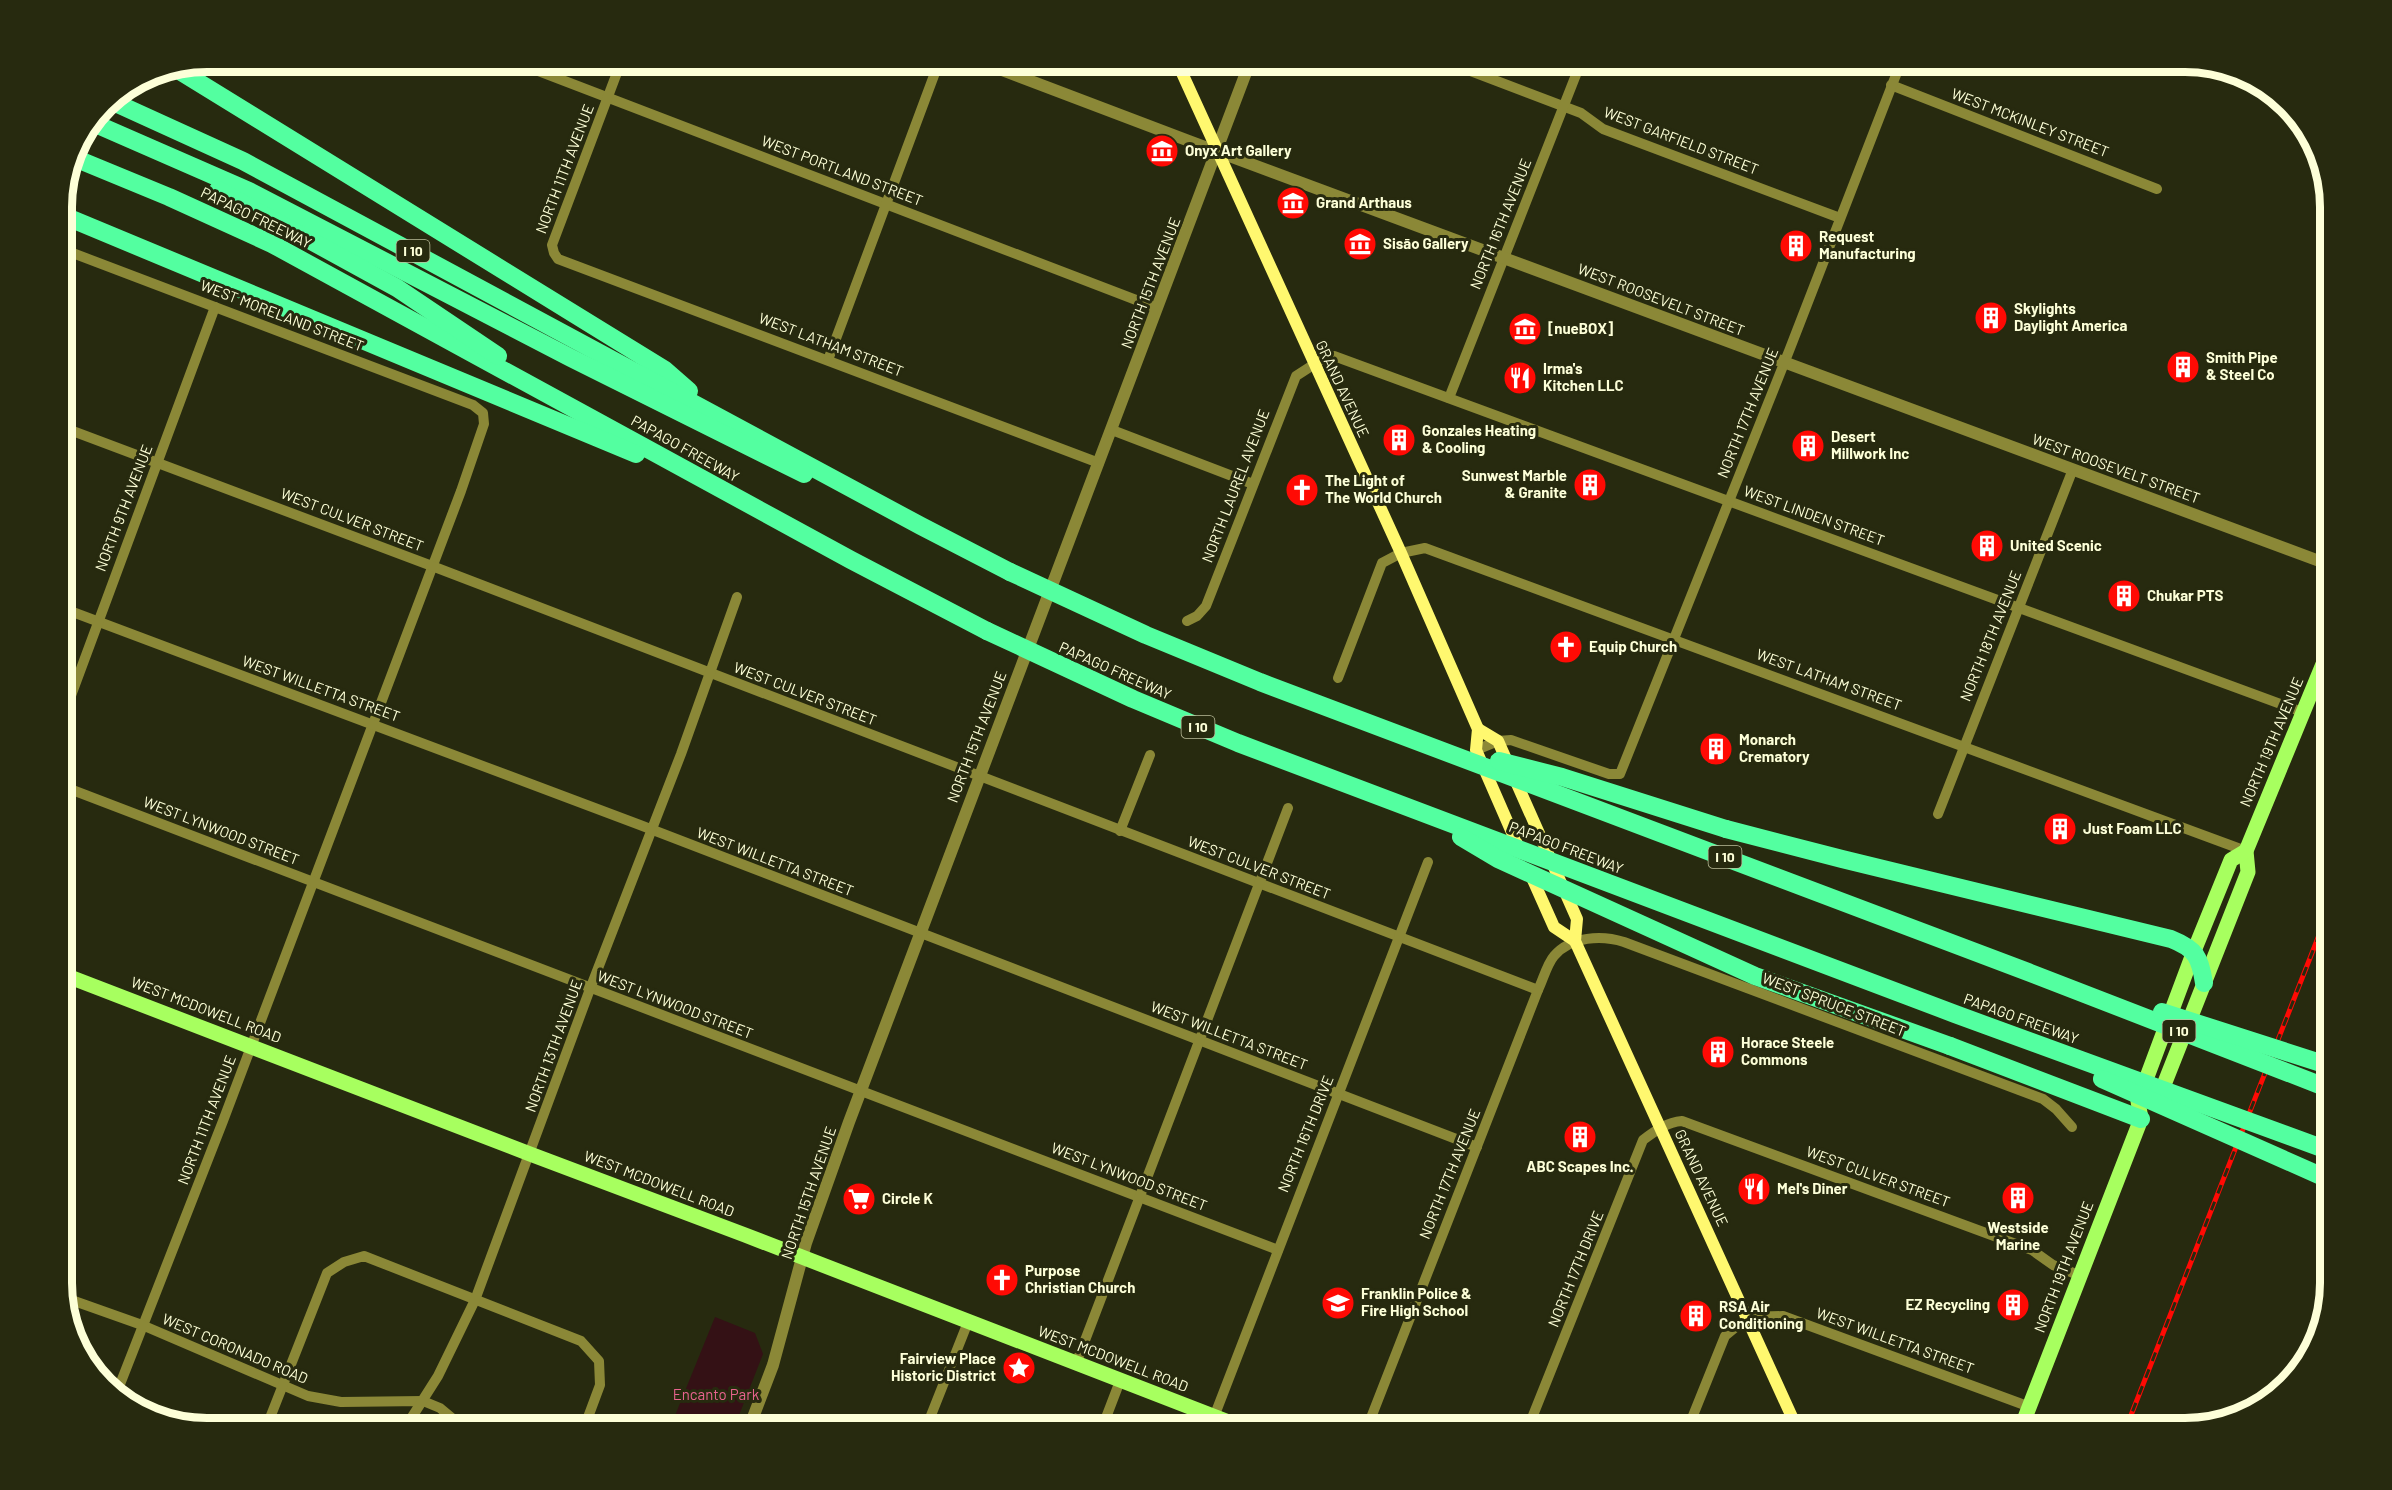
<svg xmlns="http://www.w3.org/2000/svg" width="2392" height="1490" viewBox="0 0 2392 1490" font-family="Barlow,sans-serif">
<rect width="100%" height="100%" fill="#272a0f"/>
<polygon fill="#341115" points="715,1317 755,1333 763,1354 734,1428 670,1428"/>
<g fill="none" stroke-linecap="round" stroke-linejoin="round">
<g stroke="#8b8837" stroke-width="10">
<polyline points="515,62 1157,308"/>
<polyline points="621,62 552,245 554,253 558,259 1099,463"/>
<polyline points="1447,62 1581,113 1603,129 1840,218"/>
<polyline points="307,64 308,62"/>
<polyline points="1891,85 2157,189"/>
<polyline points="62,249 473,405 483,413 484,424 461,491 223,1121 117,1392"/>
<polyline points="828,360 939,62"/>
<polyline points="1449,398 1581,62"/>
<polyline points="62,427 432,566 1538,990"/>
<polyline points="1112,430 1253,484"/>
<polyline points="62,608 640,825 1477,1147"/>
<polyline points="1187,621 1197,616 1206,606 1296,376 1327,356 1334,356 2305,713"/>
<polyline points="1338,678 1382,563 1401,553 1425,548 2246,851"/>
<polyline points="62,720 215,307"/>
<polyline points="1476,750 1498,741 1511,740 1609,774 1620,774 1789,351 1901,62"/>
<polyline points="62,786 1278,1250"/>
<polyline points="1938,814 2073,469"/>
<polyline points="1120,831 1150,755"/>
<polyline points="63,1297 142,1325 308,1396 341,1402 423,1401 440,1408 464,1428"/>
<polyline points="1076,1364 1288,808"/>
<polyline points="1214,1417 1428,862"/>
<polyline points="266,1428 327,1273 344,1262 364,1256 581,1341 599,1361 600,1385 584,1428"/>
<polyline points="405,1428 438,1376 475,1300 590,989 681,754 737,597"/>
<polyline points="926,1428 968,1322"/>
<polyline points="1102,1428 1120,1381"/>
<path d="M 1367,1428 L 1538,990 C 1543,980 1547,964 1554,956 C 1571,936 1602,935 1624,942 L 2043,1099 L 2056,1109 L 2072,1127"/>
<path d="M 1528,1428 L 1643,1140 C 1655,1131 1667,1122 1682,1121 L 2032,1250 L 2053,1265 L 2081,1276"/>
<polyline points="1688,1428 1725,1336 1748,1317 1783,1316 2030,1407"/>
</g>
<g stroke="#8b8837" stroke-width="12">
<polyline points="981,62 1189,141 2330,565"/>
<polyline points="749,1428 773,1365 806,1243 849,1122 1250,62"/>
</g>
<g stroke="#fff86f" stroke-width="12">
<polyline points="1177,62 1401,553 1478,729 1476,750 1521,853"/>
<polyline points="1478,729 1498,741 1577,919 1575,941 1797,1428"/>
<polyline points="1529,871 1554,927 1575,941"/>
</g>
<g stroke="#a7ff5f" stroke-width="15">
<polyline points="62,974 530,1154 745,1235 1244,1428"/>
<polyline points="2158,1100 2248,872 2246,851 2330,647"/>
<polyline points="2021,1428 2141,1119 2138,1101 2194,951 2231,860 2246,851"/>
</g>
<g stroke="#53ffa0" stroke-width="18">
<polyline points="175,68 665,370 689,391"/>
<polyline points="109,100 243,161 921,526 1010,572"/>
<polyline points="91,122 249,191 571,358 804,474"/>
<polyline points="72,157 169,197 272,244 851,560 987,631"/>
<polyline points="218,190 397,288 498,356"/>
<polyline points="62,215 636,454"/>
<path d="M 1726,829 L 1842,859 L 2171,939 C 2196,949 2200,957 2204,983"/>
<polyline points="1950,1046 2141,1119"/>
</g>
<g stroke="#ff0a04" stroke-width="5">
<polyline id="rail" points="2126,1428 2330,907"/>
</g>
<use href="#rail" stroke="#272a0f" stroke-width="3" stroke-dasharray="9" stroke-linecap="butt"/>
<g stroke="#53ffa0" stroke-width="18">
<polyline points="1010,572 1146,635 1260,682 2028,972 2330,1089"/>
<polyline points="987,631 1133,699 1238,743 1955,1014 2330,1151"/>
<polyline points="1499,761 1562,777 1726,829"/>
<polyline points="1461,837 1498,859 1755,976 1950,1046"/>
<polyline points="2162,1012 2330,1066"/>
<polyline points="2102,1079 2330,1180"/>
</g>
</g>
<defs>
<g id="museum-disc" transform="scale(1.725)"><circle r="9.5" fill="#ff0a04" stroke="#272a0f"/><path d="M0-6L6-3V-2H-6V-3ZM-5-1h2V3h-2ZM-1-1h2V3h-2ZM3-1h2V3H3ZM-6 4H6V6H-6Z" fill="#fff"/></g>
<g id="building-disc" transform="scale(1.725)"><circle r="9.5" fill="#ff0a04" stroke="#272a0f"/><path d="M-4-6H4V6H1V3H-1V6H-4ZM-2.5-4.3h1.7v1.8h-1.7ZM.8-4.3h1.7v1.8H.8ZM-2.5-1h1.7V.8h-1.7ZM.8-1h1.7V.8H.8Z" fill="#fff"/></g>
<g id="restaurant-disc" transform="scale(1.725)"><circle r="9.5" fill="#ff0a04" stroke="#272a0f"/><path d="M-5-6h1v4h1v-4h1v4h1v-4h1v5L-1.5 .5V6h-2V.5L-5-1ZM5-6V6H3V1.5H1.5Q1.5-4 5-6Z" fill="#fff"/></g>
<g id="church-disc" transform="scale(1.725)"><circle r="9.5" fill="#ff0a04" stroke="#272a0f"/><path d="M-1.2-6h2.4v3.5h3.3v2.4h-3.3V6h-2.4V-.1h-3.3v-2.4h3.3Z" fill="#fff"/></g>
<g id="supermarket-disc" transform="scale(1.725)"><circle r="9.5" fill="#ff0a04" stroke="#272a0f"/><path d="M-6-5.5h2.5l.6 2H6L4.5 2H-2.5L-4.4-4H-6ZM-1.5 3.2a1.3 1.3 0 1 0 .1 0ZM3 3.2a1.3 1.3 0 1 0 .1 0Z" fill="#fff"/></g>
<g id="school-disc" transform="scale(1.725)"><circle r="9.5" fill="#ff0a04" stroke="#272a0f"/><path d="M0-5L7-2L0 1L-7-2ZM-4 1L0 2.5L4 1V4Q0 6-4 4Z" fill="#fff"/></g>
<g id="sight-disc" transform="scale(1.725)"><circle r="9.5" fill="#ff0a04" stroke="#272a0f"/><path d="M0-6L1.8-2.2L6-1.7L2.9 1.2L3.7 5.4L0 3.3L-3.7 5.4L-2.9 1.2L-6-1.7L-1.8-2.2Z" fill="#fff"/></g>
</defs>
<g fill-rule="evenodd">
<use href="#museum-disc" x="1162" y="151"/>
<use href="#museum-disc" x="1293" y="203"/>
<use href="#museum-disc" x="1360" y="244"/>
<use href="#building-disc" x="1796" y="246"/>
<use href="#building-disc" x="1991" y="318"/>
<use href="#museum-disc" x="1525" y="329"/>
<use href="#building-disc" x="2183" y="367"/>
<use href="#restaurant-disc" x="1520" y="378"/>
<use href="#building-disc" x="1399" y="440"/>
<use href="#building-disc" x="1808" y="446"/>
<use href="#building-disc" x="1590" y="485"/>
<use href="#church-disc" x="1302" y="490"/>
<use href="#building-disc" x="1987" y="546"/>
<use href="#building-disc" x="2124" y="596"/>
<use href="#church-disc" x="1566" y="647"/>
<use href="#building-disc" x="1716" y="749"/>
<use href="#building-disc" x="2060" y="829"/>
<use href="#building-disc" x="1718" y="1052"/>
<use href="#building-disc" x="1580" y="1137"/>
<use href="#restaurant-disc" x="1754" y="1189"/>
<use href="#building-disc" x="2018" y="1198"/>
<use href="#supermarket-disc" x="859" y="1199"/>
<use href="#church-disc" x="1002" y="1280"/>
<use href="#school-disc" x="1338" y="1303"/>
<use href="#building-disc" x="2013" y="1305"/>
<use href="#building-disc" x="1696" y="1316"/>
<use href="#sight-disc" x="1019" y="1368"/>
</g>
<g text-anchor="middle" stroke-width="6" stroke-linejoin="round" paint-order="stroke">
<g fill="#272a0f" stroke="#bdbf9c" stroke-width="1.5">
<rect x="396.5" y="240" width="33" height="22" rx="4.5"/>
<rect x="1181.5" y="716" width="33" height="22" rx="4.5"/>
<rect x="1708.5" y="846" width="33" height="22" rx="4.5"/>
<rect x="2162.5" y="1020" width="33" height="22" rx="4.5"/>
</g>
<g font-size="14" font-weight="bold" fill="#fdffd8">
<text x="413" y="256">I 10</text>
<text x="1198" y="732">I 10</text>
<text x="1725" y="862">I 10</text>
<text x="2179" y="1036">I 10</text>
</g>
<g font-size="15" fill="#fdffd8" stroke="#272a0f">
<text transform="translate(2030 123) rotate(21)" y="5">WEST MCKINLEY STREET</text>
<text transform="translate(1681 141) rotate(21)" y="5">WEST GARFIELD STREET</text>
<text transform="translate(565 169) rotate(-69)" y="5">NORTH 11TH AVENUE</text>
<text transform="translate(842 171) rotate(21)" y="5">WEST PORTLAND STREET</text>
<text transform="translate(256 218) rotate(26)" y="5">PAPAGO FREEWAY</text>
<text transform="translate(1501 224) rotate(-68)" y="5">NORTH 16TH AVENUE</text>
<text transform="translate(1151 283) rotate(-69)" y="5">NORTH 15TH AVENUE</text>
<text transform="translate(1661 300) rotate(21)" y="5">WEST ROOSEVELT STREET</text>
<text transform="translate(282 316) rotate(21)" y="5">WEST MORELAND STREET</text>
<text transform="translate(831 345) rotate(21)" y="5">WEST LATHAM STREET</text>
<text transform="translate(1342 389) rotate(65)" y="5">GRAND AVENUE</text>
<text transform="translate(1748 413) rotate(-68)" y="5">NORTH 17TH AVENUE</text>
<text transform="translate(685 449) rotate(29)" y="5">PAPAGO FREEWAY</text>
<text transform="translate(2116 469) rotate(20)" y="5">WEST ROOSEVELT STREET</text>
<text transform="translate(1236 486) rotate(-69)" y="5">NORTH LAUREL AVENUE</text>
<text transform="translate(124 508) rotate(-69)" y="5">NORTH 9TH AVENUE</text>
<text transform="translate(1814 516) rotate(20)" y="5">WEST LINDEN STREET</text>
<text transform="translate(352 520) rotate(21)" y="5">WEST CULVER STREET</text>
<text transform="translate(1991 636) rotate(-68)" y="5">NORTH 18TH AVENUE</text>
<text transform="translate(1115 671) rotate(24)" y="5">PAPAGO FREEWAY</text>
<text transform="translate(1829 680) rotate(20)" y="5">WEST LATHAM STREET</text>
<text transform="translate(321 689) rotate(20)" y="5">WEST WILLETTA STREET</text>
<text transform="translate(805 694) rotate(21)" y="5">WEST CULVER STREET</text>
<text transform="translate(977 737) rotate(-69)" y="5">NORTH 15TH AVENUE</text>
<text transform="translate(2272 742) rotate(-67)" y="5">NORTH 19TH AVENUE</text>
<text transform="translate(221 831) rotate(21)" y="5">WEST LYNWOOD STREET</text>
<text transform="translate(1566 848) rotate(21)" y="5">PAPAGO FREEWAY</text>
<text transform="translate(775 862) rotate(21)" y="5">WEST WILLETTA STREET</text>
<text transform="translate(1259 868) rotate(21)" y="5">WEST CULVER STREET</text>
<text transform="translate(675 1005) rotate(21)" y="5">WEST LYNWOOD STREET</text>
<text transform="translate(1834 1005) rotate(21)" y="5">WEST SPRUCE STREET</text>
<text transform="translate(206 1010) rotate(21)" y="5">WEST MCDOWELL ROAD</text>
<text transform="translate(2021 1019) rotate(20)" y="5">PAPAGO FREEWAY</text>
<text transform="translate(1229 1036) rotate(21)" y="5">WEST WILLETTA STREET</text>
<text transform="translate(554 1046) rotate(-70)" y="5">NORTH 13TH AVENUE</text>
<text transform="translate(207 1120) rotate(-69)" y="5">NORTH 11TH AVENUE</text>
<text transform="translate(1306 1134) rotate(-68)" y="5">NORTH 16TH DRIVE</text>
<text transform="translate(1450 1174) rotate(-68)" y="5">NORTH 17TH AVENUE</text>
<text transform="translate(1129 1177) rotate(21)" y="5">WEST LYNWOOD STREET</text>
<text transform="translate(1878 1177) rotate(20)" y="5">WEST CULVER STREET</text>
<text transform="translate(1701 1178) rotate(65)" y="5">GRAND AVENUE</text>
<text transform="translate(659 1184) rotate(21)" y="5">WEST MCDOWELL ROAD</text>
<text transform="translate(809 1193) rotate(-71)" y="5">NORTH 15TH AVENUE</text>
<text transform="translate(2064 1267) rotate(-69)" y="5">NORTH 19TH AVENUE</text>
<text transform="translate(1576 1269) rotate(-68)" y="5">NORTH 17TH DRIVE</text>
<text transform="translate(1895 1341) rotate(20)" y="5">WEST WILLETTA STREET</text>
<text transform="translate(235 1349) rotate(23)" y="5">WEST CORONADO ROAD</text>
<text transform="translate(1113 1359) rotate(21)" y="5">WEST MCDOWELL ROAD</text>
</g>
<g font-size="15" font-weight="bold" fill="#fdffd8" stroke="#272a0f" text-anchor="start">
<text x="1185" y="156">Onyx Art Gallery</text>
<text x="1316" y="208">Grand Arthaus</text>
<text x="1819" y="242">Request<tspan x="1819" dy="17">Manufacturing</tspan></text>
<text x="1383" y="249">Sisāo Gallery</text>
<text x="2014" y="314">Skylights<tspan x="2014" dy="17">Daylight America</tspan></text>
<text x="1548" y="334">[nueBOX]</text>
<text x="2206" y="363">Smith Pipe<tspan x="2206" dy="17">&amp; Steel Co</tspan></text>
<text x="1543" y="374">Irma's<tspan x="1543" dy="17">Kitchen LLC</tspan></text>
<text x="1422" y="436">Gonzales Heating<tspan x="1422" dy="17">&amp; Cooling</tspan></text>
<text x="1831" y="442">Desert<tspan x="1831" dy="17">Millwork Inc</tspan></text>
<text x="1567" y="481" text-anchor="end">Sunwest Marble<tspan x="1567" dy="17">&amp; Granite</tspan></text>
<text x="1325" y="486">The Light of<tspan x="1325" dy="17">The World Church</tspan></text>
<text x="2010" y="551">United Scenic</text>
<text x="2147" y="601">Chukar PTS</text>
<text x="1589" y="652">Equip Church</text>
<text x="1739" y="745">Monarch<tspan x="1739" dy="17">Crematory</tspan></text>
<text x="2083" y="834">Just Foam LLC</text>
<text x="1741" y="1048">Horace Steele<tspan x="1741" dy="17">Commons</tspan></text>
<text x="1580" y="1172" text-anchor="middle">ABC Scapes Inc.</text>
<text x="1777" y="1194">Mel's Diner</text>
<text x="882" y="1204">Circle K</text>
<text x="2018" y="1233" text-anchor="middle">Westside<tspan x="2018" dy="17">Marine</tspan></text>
<text x="1025" y="1276">Purpose<tspan x="1025" dy="17">Christian Church</tspan></text>
<text x="1361" y="1299">Franklin Police &amp;<tspan x="1361" dy="17">Fire High School</tspan></text>
<text x="1990" y="1310" text-anchor="end">EZ Recycling</text>
<text x="1719" y="1312">RSA Air<tspan x="1719" dy="17">Conditioning</tspan></text>
<text x="996" y="1364" text-anchor="end">Fairview Place<tspan x="996" dy="17">Historic District</tspan></text>
</g>
<g font-size="15" fill="#e8648f" stroke="#272a0f">
<text x="716" y="1400">Encanto Park</text>
</g>
</g>
<path d="M0 0H2392V1490H0ZM207 72H2185A135 135 0 0 1 2320 207V1283A135 135 0 0 1 2185 1418H207A135 135 0 0 1 72 1283V207A135 135 0 0 1 207 72Z" fill="#272a0f" fill-rule="evenodd"/>
<path fill="none" stroke="#fdffd8" stroke-width="8" d="M207 72H2185A135 135 0 0 1 2320 207V1283A135 135 0 0 1 2185 1418H207A135 135 0 0 1 72 1283V207A135 135 0 0 1 207 72Z"/>
</svg>
